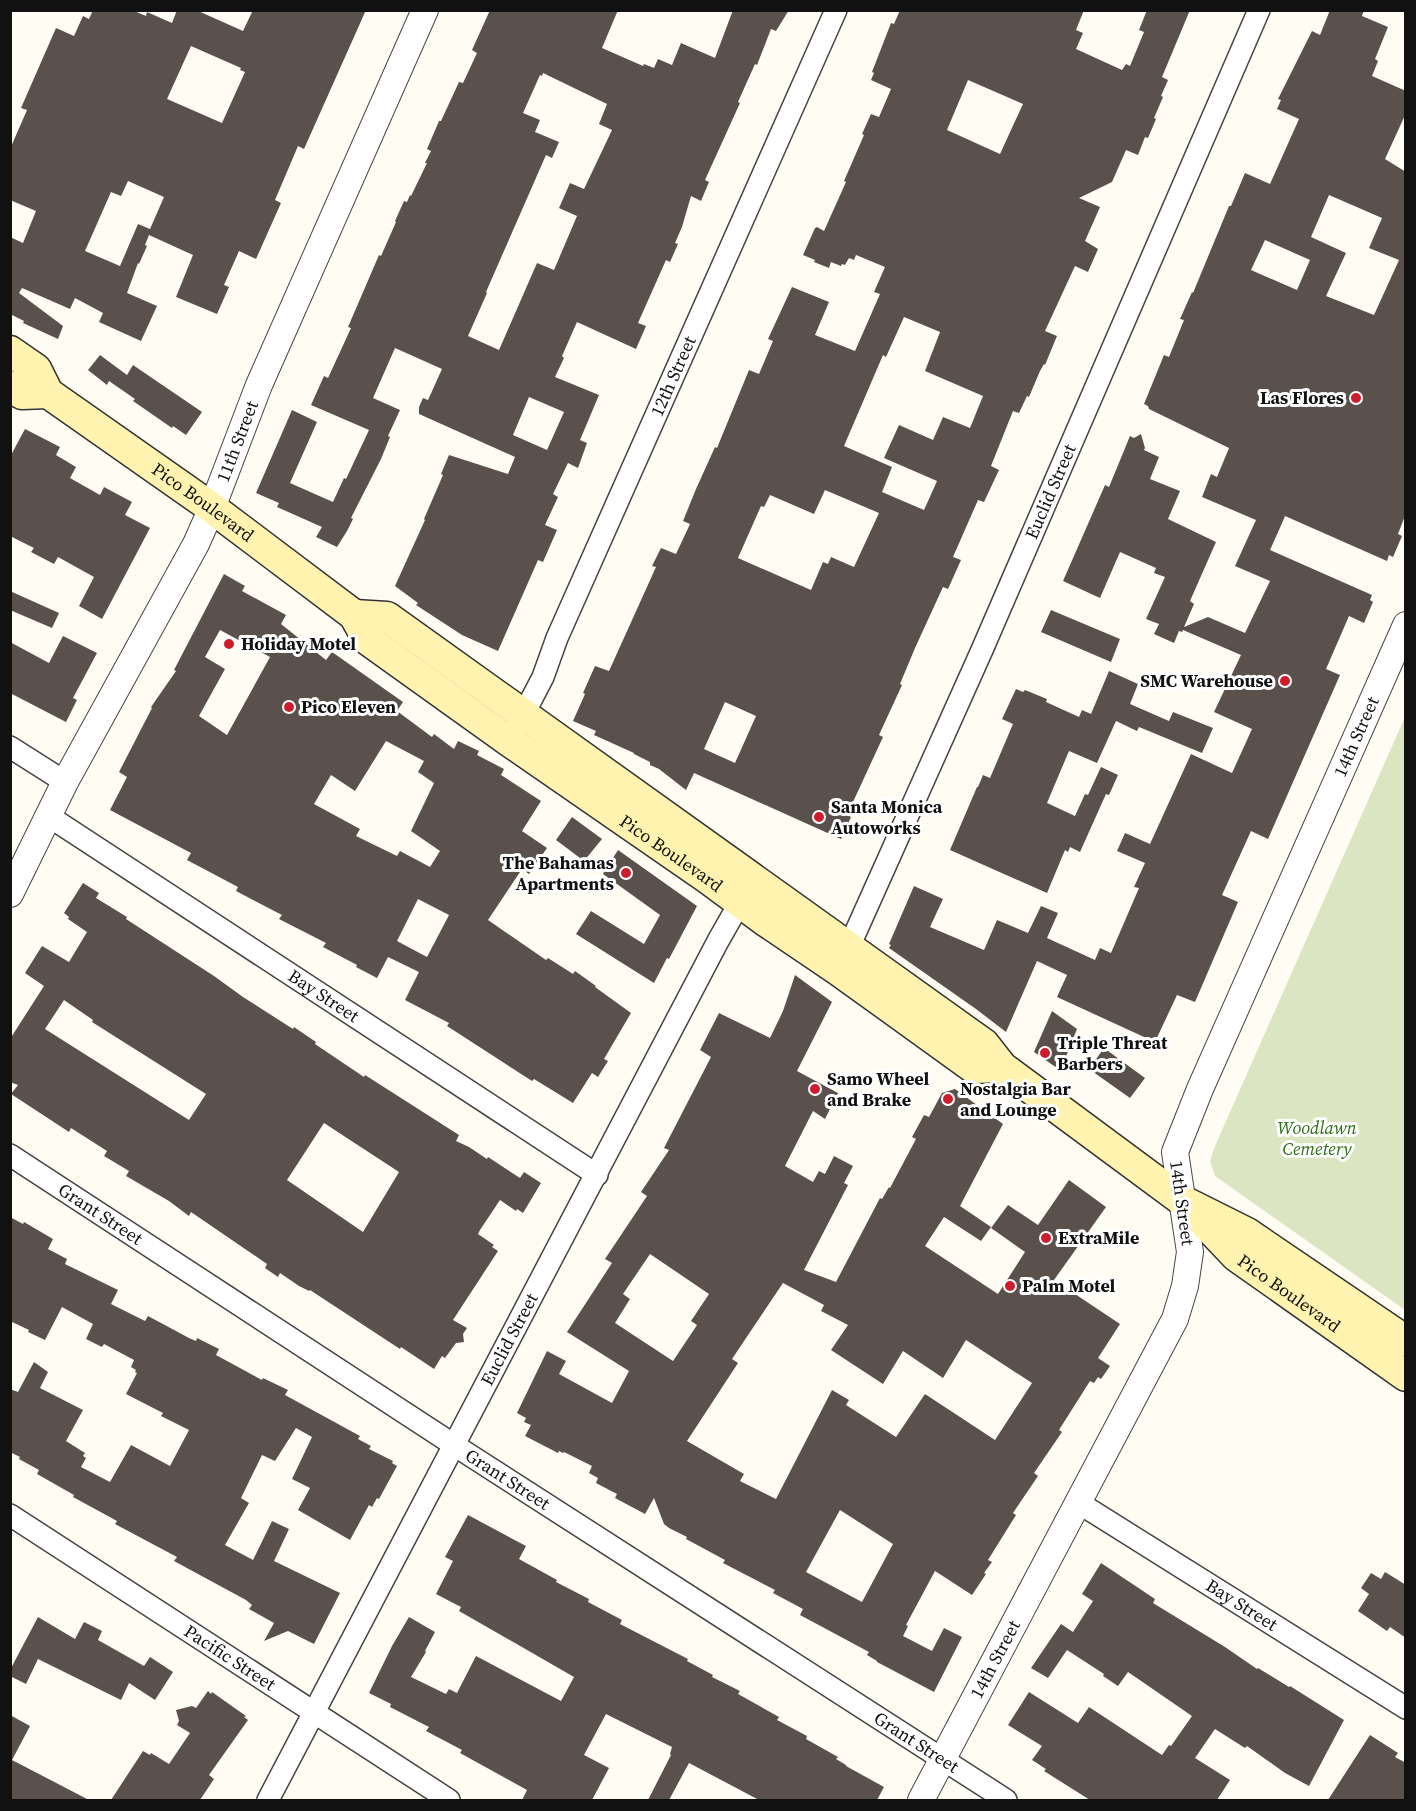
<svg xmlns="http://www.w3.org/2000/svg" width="1416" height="1811" viewBox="0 0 1416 1811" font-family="'Source Serif 4',serif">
<rect width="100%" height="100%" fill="#fffcf4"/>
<polygon fill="#dbe5c2" points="1405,717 1405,1310 1215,1176 1210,1161 1215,1146"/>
<g fill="#5a514c" fill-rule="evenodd">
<path d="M 93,10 L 132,10 L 146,16 L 147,12 L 172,23 L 177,10 L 196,10 L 243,31 L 253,10 L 366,10 L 304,149 L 298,146 L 275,200 L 281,203 L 256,259 L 239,251 L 224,285 L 229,287 L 217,314 L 176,297 L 193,255 L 149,235 L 145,245 L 147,246 L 139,264 L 138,263 L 127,293 L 157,306 L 141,341 L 99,322 L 103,313 L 75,298 L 70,309 L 22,288 L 19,293 L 63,326 L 58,339 L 23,323 L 24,321 L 10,314 L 10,237 L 23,243 L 36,211 L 10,200 L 10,149 L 27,110 L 21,108 L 56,28 L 74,36 L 83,16 L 89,19 ZM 191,46 L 241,68 L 240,70 L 245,72 L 222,123 L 167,99 ZM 128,181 L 164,197 L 150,229 L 138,224 L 120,266 L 85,251 L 111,192 L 121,196 Z"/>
<path d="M 490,10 L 618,10 L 602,48 L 643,66 L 644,64 L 654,68 L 658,59 L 672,65 L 681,43 L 715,58 L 733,10 L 789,10 L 776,31 L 771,29 L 757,65 L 755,64 L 738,102 L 740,103 L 705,180 L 709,182 L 701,201 L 691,196 L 682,227 L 675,243 L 678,244 L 670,262 L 666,260 L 638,323 L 646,326 L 636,349 L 577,322 L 562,356 L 564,358 L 555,377 L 599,395 L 580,440 L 587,443 L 578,468 L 568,463 L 553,494 L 558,497 L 545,525 L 557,530 L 543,562 L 538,560 L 498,651 L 462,635 L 416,605 L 418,603 L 395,586 L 425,520 L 424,519 L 443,475 L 441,474 L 449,455 L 508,474 L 515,457 L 419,414 L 419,407 L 423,398 L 428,400 L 442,369 L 395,348 L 373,398 L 400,410 L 388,436 L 390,437 L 381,459 L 351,518 L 353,519 L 347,531 L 337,547 L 316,537 L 322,527 L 277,507 L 279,503 L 256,493 L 292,410 L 317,422 L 290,483 L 333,502 L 344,478 L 346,479 L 369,430 L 311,405 L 324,376 L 328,378 L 351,328 L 348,327 L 379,255 L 381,256 L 396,222 L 395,221 L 404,201 L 407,202 L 410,195 L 411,196 L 427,163 L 425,163 L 431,151 L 427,149 L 439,121 L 441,121 L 459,82 L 463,83 L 477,53 L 472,50 ZM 543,73 L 607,104 L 599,124 L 612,130 L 584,189 L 570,183 L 559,208 L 577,216 L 554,270 L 537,263 L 499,350 L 468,336 L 487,293 L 486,292 L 546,155 L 552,158 L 559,142 L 535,132 L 540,120 L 523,113 L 540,75 L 542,76 ZM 529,397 L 564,412 L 547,450 L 513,435 Z"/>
<path d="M 900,10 L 1084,10 L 1076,30 L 1083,33 L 1076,49 L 1122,70 L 1126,64 L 1130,66 L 1144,32 L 1139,30 L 1147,10 L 1190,10 L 1162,77 L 1168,80 L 1161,96 L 1163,97 L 1154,118 L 1156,119 L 1148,138 L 1145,137 L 1138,155 L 1126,150 L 1112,182 L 1079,198 L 1100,207 L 1085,241 L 1098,249 L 1088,272 L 1075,266 L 1045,331 L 1057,336 L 1045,365 L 1044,364 L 1040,371 L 1029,397 L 1027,396 L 1019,413 L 1013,411 L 991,466 L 999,470 L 984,502 L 978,500 L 953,557 L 961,560 L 948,589 L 943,587 L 915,648 L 900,684 L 902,685 L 879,735 L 883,737 L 847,815 L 851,817 L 841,839 L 694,773 L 686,790 L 659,769 L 650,765 L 650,762 L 634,754 L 634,753 L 594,735 L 596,731 L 573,721 L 585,694 L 583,693 L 595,666 L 609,671 L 656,567 L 652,566 L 661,548 L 676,554 L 690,524 L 683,521 L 696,489 L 715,447 L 717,448 L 749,370 L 759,374 L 773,341 L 768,339 L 792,287 L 829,302 L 815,335 L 855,351 L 880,294 L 874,292 L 885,267 L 856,255 L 854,260 L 849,258 L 845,265 L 842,264 L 841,266 L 831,262 L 829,268 L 814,262 L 815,260 L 803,255 L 815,228 L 817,227 L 824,231 L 846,182 L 844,181 L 864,135 L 862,134 L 871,114 L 879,117 L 891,89 L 871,80 L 874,73 L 872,72 L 891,23 L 894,24 ZM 968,80 L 1023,104 L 1000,154 L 947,130 ZM 904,317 L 940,332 L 925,371 L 983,396 L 970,428 L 943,417 L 933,440 L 899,425 L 884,458 L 937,481 L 924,510 L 882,492 L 892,467 L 844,446 L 883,355 L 886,357 ZM 825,490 L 879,513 L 854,567 L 831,557 L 828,564 L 823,562 L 811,590 L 738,558 L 761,506 L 764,507 L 770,495 L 814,514 ZM 725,702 L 756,716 L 735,763 L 704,749 Z"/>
<path d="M 1330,10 L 1364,10 L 1362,16 L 1388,27 L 1375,59 L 1378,61 L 1372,76 L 1406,91 L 1406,113 L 1385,159 L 1406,172 L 1406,513 L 1398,534 L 1402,536 L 1393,557 L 1389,555 L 1387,561 L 1285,516 L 1283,521 L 1270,550 L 1372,595 L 1370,600 L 1373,602 L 1364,623 L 1349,616 L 1326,669 L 1340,675 L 1268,839 L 1251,831 L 1222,895 L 1238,902 L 1195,1002 L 1177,995 L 1155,1042 L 1057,997 L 1067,975 L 1037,961 L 1006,1032 L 976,1009 L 889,948 L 891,945 L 889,944 L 914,886 L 943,899 L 930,927 L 984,950 L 997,920 L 1028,933 L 1041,906 L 1058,913 L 1047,938 L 1095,960 L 1100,948 L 1111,953 L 1139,888 L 1134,887 L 1145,863 L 1117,851 L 1125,833 L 1150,844 L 1191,754 L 1232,773 L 1252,729 L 1214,712 L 1241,655 L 1183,630 L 1182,632 L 1179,631 L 1174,643 L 1154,634 L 1159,624 L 1146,619 L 1165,577 L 1154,573 L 1156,568 L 1120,552 L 1100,598 L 1063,581 L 1105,485 L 1109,487 L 1130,436 L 1134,438 L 1141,434 L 1145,448 L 1144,450 L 1159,457 L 1150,479 L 1180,491 L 1168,519 L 1216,542 L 1190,601 L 1194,604 L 1184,627 L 1208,617 L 1245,633 L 1270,581 L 1235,566 L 1256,520 L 1202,497 L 1211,474 L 1217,477 L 1229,448 L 1149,409 L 1148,406 L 1144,404 L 1164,355 L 1169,357 L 1184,320 L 1180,319 L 1192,292 L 1193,293 L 1229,206 L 1231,206 L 1245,173 L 1270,184 L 1299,119 L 1277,109 L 1281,100 L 1278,99 L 1312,31 L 1320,35 ZM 1329,195 L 1382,218 L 1369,248 L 1399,260 L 1374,315 L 1326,296 L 1346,253 L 1311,237 ZM 1265,240 L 1310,260 L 1297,290 L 1251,270 Z"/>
<polygon points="100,355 127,375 133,365 202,412 186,435 173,426 172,428 133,401 135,399 109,381 107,385 88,370"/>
<polygon points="25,429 60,447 56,455 76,467 70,478 100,495 104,487 132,502 125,515 150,528 102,619 79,606 94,577 58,557 54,564 31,552 34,548 10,536 10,457"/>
<path d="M 224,574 L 245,586 L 242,591 L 286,615 L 281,624 L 326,660 L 332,652 L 403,702 L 397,711 L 432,737 L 434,734 L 454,749 L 458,741 L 479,751 L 477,755 L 504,769 L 501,775 L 541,801 L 522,831 L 547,848 L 529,874 L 522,869 L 488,920 L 546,960 L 548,958 L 573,974 L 575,971 L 596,986 L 595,987 L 631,1013 L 604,1059 L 608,1061 L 598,1077 L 592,1073 L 573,1103 L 534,1079 L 532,1081 L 447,1026 L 449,1023 L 405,1000 L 419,972 L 388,957 L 377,978 L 356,967 L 357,965 L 323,947 L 326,943 L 279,919 L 282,915 L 236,891 L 238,887 L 187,860 L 191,853 L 110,810 L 127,777 L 119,772 L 152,708 L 151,707 L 176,671 L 174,670 ZM 220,630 L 270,657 L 227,735 L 199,716 L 225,669 L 205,657 ZM 386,741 L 424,761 L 418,772 L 434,783 L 411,831 L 440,851 L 430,867 L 400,851 L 397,856 L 356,836 L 360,829 L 314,804 L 331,775 L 355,791 ZM 418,899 L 449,915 L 427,957 L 397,941 Z"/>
<polygon points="10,591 59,613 52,628 10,610"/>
<polygon points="1051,610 1120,639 1111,662 1041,632"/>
<polygon points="63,636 97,653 73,698 77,700 66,722 10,693 10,642 49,663"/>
<polygon points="1109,671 1138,684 1130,704 1169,721 1173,712 1213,728 1202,753 1139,727 1137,731 1116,721 1097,763 1069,751 1047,803 1075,816 1085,794 1088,795 1101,767 1118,775 1109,795 1106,794 1080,852 1070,847 1068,852 1065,850 1047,893 950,850 977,787 978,787 983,775 990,778 1013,724 1002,719 1016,689 1023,692 1025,690 1047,699 1046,702 1079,717 1082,710 1091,714"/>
<polygon points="572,817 602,839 584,861 556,840"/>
<polygon points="618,850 697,906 669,959 667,958 654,983 576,934 591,911 644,944 660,915 603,874"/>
<path d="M 83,883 L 99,893 L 96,898 L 127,917 L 126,919 L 214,976 L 243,997 L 293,1029 L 294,1027 L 316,1042 L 315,1044 L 364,1077 L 365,1075 L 459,1135 L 456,1141 L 469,1147 L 487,1159 L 488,1157 L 520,1178 L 524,1172 L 541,1183 L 523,1213 L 517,1209 L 516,1211 L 500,1200 L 480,1230 L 478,1234 L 494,1245 L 492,1247 L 498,1251 L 453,1320 L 467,1328 L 463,1334 L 464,1342 L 456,1343 L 445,1358 L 442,1356 L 434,1369 L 401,1347 L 400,1349 L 310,1290 L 309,1291 L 299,1286 L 280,1273 L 278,1277 L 265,1268 L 267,1264 L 191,1212 L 189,1216 L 169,1201 L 126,1176 L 129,1171 L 104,1156 L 107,1151 L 71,1128 L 69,1132 L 11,1094 L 18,1085 L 10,1082 L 10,1039 L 44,986 L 25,973 L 42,946 L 69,962 L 87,932 L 68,919 L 69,917 L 64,913 ZM 64,1000 L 93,1020 L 92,1022 L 206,1094 L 189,1120 L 45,1029 ZM 324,1123 L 399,1172 L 363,1232 L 287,1180 Z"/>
<path d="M 795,975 L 832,1002 L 797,1071 L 838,1093 L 825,1119 L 813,1111 L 785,1166 L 813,1182 L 819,1171 L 825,1174 L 834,1156 L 853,1166 L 844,1183 L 848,1185 L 804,1270 L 836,1282 L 880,1198 L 882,1199 L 889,1187 L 890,1188 L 916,1139 L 912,1137 L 924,1115 L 929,1117 L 942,1093 L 955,1089 L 1003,1124 L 960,1206 L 991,1227 L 981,1241 L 944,1217 L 925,1246 L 998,1294 L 1025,1252 L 991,1228 L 1008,1205 L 1038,1225 L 1069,1180 L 1106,1207 L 1054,1280 L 1120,1324 L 1098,1358 L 1110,1366 L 1101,1379 L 1098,1377 L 1094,1383 L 1090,1381 L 1059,1430 L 1062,1432 L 1034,1473 L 1038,1476 L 1013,1513 L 1016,1515 L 988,1560 L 992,1562 L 984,1573 L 986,1574 L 972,1595 L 935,1571 L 906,1625 L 908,1626 L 903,1636 L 932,1651 L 944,1628 L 962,1637 L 934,1692 L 877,1662 L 877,1661 L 867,1655 L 869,1652 L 800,1615 L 803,1609 L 773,1593 L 775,1590 L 723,1563 L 725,1560 L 686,1539 L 687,1537 L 669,1528 L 664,1524 L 654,1498 L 645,1514 L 615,1498 L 617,1494 L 596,1483 L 598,1478 L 589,1473 L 592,1466 L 564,1452 L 563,1453 L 559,1451 L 558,1453 L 525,1436 L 531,1425 L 524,1422 L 526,1418 L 517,1413 L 547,1351 L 566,1361 L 559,1374 L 612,1403 L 629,1371 L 567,1332 L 612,1263 L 605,1259 L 647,1196 L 641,1192 L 669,1150 L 664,1148 L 711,1057 L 700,1050 L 719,1013 L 770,1038 L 783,1011 ZM 650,1254 L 709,1294 L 691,1321 L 697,1325 L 673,1361 L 615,1323 L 630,1299 L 623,1294 ZM 783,1283 L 824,1305 L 821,1311 L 848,1325 L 831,1350 L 883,1384 L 903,1351 L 943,1378 L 966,1340 L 1032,1383 L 995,1440 L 925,1394 L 896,1437 L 846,1405 L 849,1400 L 832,1390 L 776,1499 L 740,1481 L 744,1474 L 687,1441 L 738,1363 L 732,1359 ZM 840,1510 L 893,1544 L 862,1602 L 806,1572 Z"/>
<polygon points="1052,1011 1077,1029 1065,1059 1057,1068 1034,1052"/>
<polygon points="1104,1048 1145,1078 1130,1098 1089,1069"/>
<polygon points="10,1217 23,1224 24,1222 53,1239 48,1249 67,1259 65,1264 118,1290 111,1304 145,1321 148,1316 189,1338 196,1341 197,1338 219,1349 216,1355 262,1380 263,1378 288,1390 285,1395 360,1436 358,1439 371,1446 369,1449 393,1461 392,1463 397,1466 379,1499 377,1498 372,1507 369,1505 350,1540 298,1510 310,1488 292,1479 312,1437 296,1428 275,1461 262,1455 241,1498 249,1503 225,1545 253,1560 272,1521 289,1529 274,1561 340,1593 314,1644 288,1631 264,1641 274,1623 249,1609 252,1605 246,1600 174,1561 177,1557 115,1524 117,1521 73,1497 74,1495 37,1474 39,1470 19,1459 20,1457 10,1452 10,1389 18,1392 34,1362 48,1372 40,1388 83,1410 66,1441 85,1453 83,1456 86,1458 81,1467 110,1482 131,1445 170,1466 189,1430 161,1416 163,1413 126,1394 137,1373 135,1372 136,1370 131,1367 134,1360 104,1344 102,1347 86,1339 93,1324 62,1307 45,1340 28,1332 29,1330 10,1321"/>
<polygon points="468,1515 526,1546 519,1559 557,1580 556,1582 589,1599 588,1602 622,1620 620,1624 688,1659 687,1661 713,1675 712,1677 740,1691 738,1694 779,1717 777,1720 807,1736 806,1739 838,1757 836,1759 846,1765 846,1766 884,1787 877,1800 759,1800 689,1763 669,1800 648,1800 671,1755 670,1754 672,1747 606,1714 584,1755 609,1768 592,1800 522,1800 527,1790 460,1753 462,1750 426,1731 429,1727 390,1707 391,1704 369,1693 392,1646 409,1617 435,1632 425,1651 426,1652 411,1677 446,1694 449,1689 457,1693 476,1656 561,1701 574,1677 459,1611 461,1607 436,1594 453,1561 445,1557"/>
<polygon points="1101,1563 1155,1599 1153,1603 1225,1647 1257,1669 1258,1668 1289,1687 1290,1686 1344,1720 1309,1786 1285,1773 1247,1746 1245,1748 1215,1729 1195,1758 1230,1780 1217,1800 1090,1800 1044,1771 1046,1769 1032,1760 1042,1746 1008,1725 1029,1692 1078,1723 1089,1707 1162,1755 1169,1745 1171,1746 1192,1716 1128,1672 1118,1686 1103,1676 1104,1674 1067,1650 1048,1678 1031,1668 1061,1624 1073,1632 1093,1601 1082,1594"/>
<polygon points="1385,1572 1406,1585 1406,1638 1390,1627 1387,1631 1358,1611 1369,1594 1361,1588 1371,1573 1381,1579"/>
<polygon points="38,1617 75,1639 84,1622 102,1631 98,1640 144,1666 150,1657 173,1672 155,1700 129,1683 121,1700 38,1659 26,1684 10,1676 10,1670"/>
<polygon points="208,1691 211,1694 212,1692 246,1716 244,1717 248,1720 209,1775 214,1779 200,1800 111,1800 143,1751 150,1755 151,1753 169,1764 190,1733 177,1725 179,1721 176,1710 192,1706 196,1708"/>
<polygon points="10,1715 30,1726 12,1760 89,1800 10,1800"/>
<polygon points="1370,1735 1398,1753 1395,1757 1406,1763 1406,1800 1328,1800"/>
</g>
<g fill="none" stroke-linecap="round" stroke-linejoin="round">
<g stroke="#444" stroke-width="24">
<g id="minor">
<path id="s1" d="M 518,725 L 543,677 L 557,638 L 836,10"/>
<polyline points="10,747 65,782"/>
<path id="s2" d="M 50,817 L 597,1175"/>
<path id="s3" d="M 844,958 L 982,650 L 1259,10"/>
<path id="s4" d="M 10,1155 L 454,1445 L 1006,1800"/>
<path id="s5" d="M 1079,1503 L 1406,1708"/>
<path id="s6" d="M 10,1515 L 449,1800"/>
<path id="s7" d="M 268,1800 L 718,941 L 747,890"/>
</g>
</g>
<g stroke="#444" stroke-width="28">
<g id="tertiary">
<path id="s8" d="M 10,894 L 65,782 L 196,544 L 212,508 L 259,385 L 425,10"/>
<path id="s9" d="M 921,1800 L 1175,1319 L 1185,1286 L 1190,1252 L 1175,1152 L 1200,1089 L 1406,625"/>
</g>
</g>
<g stroke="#333" stroke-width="33">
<g id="secondary">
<path id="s10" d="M 10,351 L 36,369 L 48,393 L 212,508 L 354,615 L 368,640 L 509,741 L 707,878 L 764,920 L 838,970 L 974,1068 L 1002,1067"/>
<polyline points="10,386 22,394 48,393"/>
<polyline points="354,615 387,617 984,1044 1002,1067 1183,1201 1247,1233 1406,1341"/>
<path id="s11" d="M 1198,1216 L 1236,1256 L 1406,1376"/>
</g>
</g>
<use href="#minor" stroke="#fff" stroke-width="21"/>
<use href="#tertiary" stroke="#fff" stroke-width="26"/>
<use href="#secondary" stroke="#fff3af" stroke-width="30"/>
</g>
<g fill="#cd1d2c" stroke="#fff" stroke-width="2">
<circle cx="1356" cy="398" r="6"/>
<circle cx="229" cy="644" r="6"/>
<circle cx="1285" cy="681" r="6"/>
<circle cx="289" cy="707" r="6"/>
<circle cx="819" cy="817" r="6"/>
<circle cx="626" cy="873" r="6"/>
<circle cx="1045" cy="1053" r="6"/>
<circle cx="815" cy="1089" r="6"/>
<circle cx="948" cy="1099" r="6"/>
<circle cx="1046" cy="1238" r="6"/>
<circle cx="1010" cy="1286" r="6"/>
</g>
<g text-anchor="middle" stroke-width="6" stroke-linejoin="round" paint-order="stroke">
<g font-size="18" fill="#111" stroke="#fff">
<text dy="6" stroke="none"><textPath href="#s1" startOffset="382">12th Street</textPath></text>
<text dy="6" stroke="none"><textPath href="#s8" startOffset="507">11th Street</textPath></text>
<text dy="6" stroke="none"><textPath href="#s3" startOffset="510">Euclid Street</textPath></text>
<text dy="6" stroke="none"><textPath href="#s10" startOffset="248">Pico Boulevard</textPath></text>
<text dy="6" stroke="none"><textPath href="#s9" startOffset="1167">14th Street</textPath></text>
<text dy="6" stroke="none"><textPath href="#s10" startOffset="836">Pico Boulevard</textPath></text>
<text dy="6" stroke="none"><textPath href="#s2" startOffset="327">Bay Street</textPath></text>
<text transform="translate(1182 1203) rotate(82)" y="6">14th Street</text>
<text dy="6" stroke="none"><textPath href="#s4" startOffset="108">Grant Street</textPath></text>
<text dy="6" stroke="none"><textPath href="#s11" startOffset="120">Pico Boulevard</textPath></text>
<text dy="6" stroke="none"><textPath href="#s7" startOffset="520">Euclid Street</textPath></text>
<text dy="6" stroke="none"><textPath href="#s4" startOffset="594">Grant Street</textPath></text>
<text dy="6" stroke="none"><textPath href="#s5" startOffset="192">Bay Street</textPath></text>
<text dy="6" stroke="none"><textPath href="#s6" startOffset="262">Pacific Street</textPath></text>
<text dy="6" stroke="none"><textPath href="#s9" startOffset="159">14th Street</textPath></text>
<text dy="6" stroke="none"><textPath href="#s4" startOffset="1080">Grant Street</textPath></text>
</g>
<g font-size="18" font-weight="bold" fill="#111" stroke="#fff" text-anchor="start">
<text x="1344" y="404" text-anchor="end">Las Flores</text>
<text x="241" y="650">Holiday Motel</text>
<text x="1273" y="687" text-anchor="end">SMC Warehouse</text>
<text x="301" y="713">Pico Eleven</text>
<text x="831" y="813">Santa Monica<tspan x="831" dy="21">Autoworks</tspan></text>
<text x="614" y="869" text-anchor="end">The Bahamas<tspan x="614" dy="21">Apartments</tspan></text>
<text x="1057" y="1049">Triple Threat<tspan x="1057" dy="21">Barbers</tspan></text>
<text x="827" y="1085">Samo Wheel<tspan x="827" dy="21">and Brake</tspan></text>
<text x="960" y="1095">Nostalgia Bar<tspan x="960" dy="21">and Lounge</tspan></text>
<text x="1058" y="1244">ExtraMile</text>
<text x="1022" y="1292">Palm Motel</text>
</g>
<g font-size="18" font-style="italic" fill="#2f6f1a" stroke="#fff">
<text x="1317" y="1134">Woodlawn<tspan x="1317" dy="21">Cemetery</tspan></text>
</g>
</g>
<rect width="1416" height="1811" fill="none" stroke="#111111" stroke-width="24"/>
</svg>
